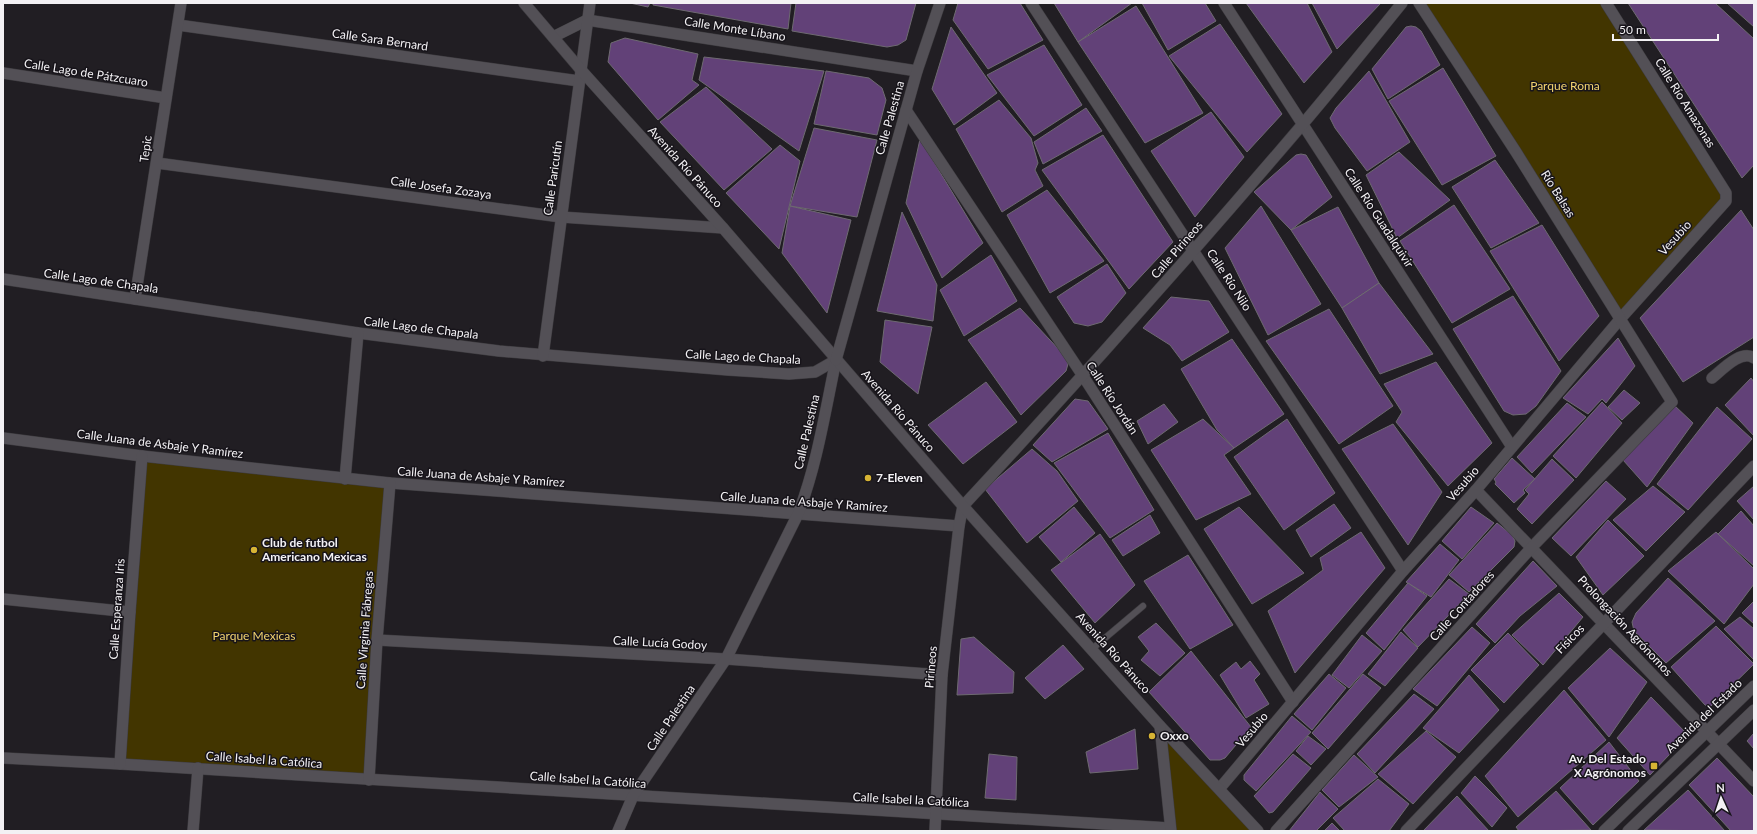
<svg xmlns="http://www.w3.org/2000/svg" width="1757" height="834" viewBox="0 0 1757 834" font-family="Lato,sans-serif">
<rect width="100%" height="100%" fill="#211e23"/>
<g fill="#423500">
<polygon points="1419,3 1605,3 1727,198 1621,318"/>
<polygon points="142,456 390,483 369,780 120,764"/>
<polygon points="1160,726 1259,831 1171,831"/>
</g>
<g fill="#624178" stroke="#6e6a71">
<polygon points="630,3 650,3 648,7"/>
<polygon points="653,3 791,3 788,29 653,5"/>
<polygon points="796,3 916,3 906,40 898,45 887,47 792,31"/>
<polygon points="958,3 1020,3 1043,40 988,69 953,20"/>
<polygon points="1054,3 1132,3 1078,42"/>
<polygon points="1142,3 1205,3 1216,21 1168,50"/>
<polygon points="1246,3 1307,3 1332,52 1304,83"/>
<polygon points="1312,3 1381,3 1337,49"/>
<polygon points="1628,3 1715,3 1754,39 1754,165 1742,178"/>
<polygon points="1727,3 1754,3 1754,27"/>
<polygon points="1136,6 1203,113 1145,143 1078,42"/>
<polygon points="1220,24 1282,114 1247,152 1169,56"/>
<polygon points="1411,26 1416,27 1421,31 1440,65 1388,99 1372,69 1406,27"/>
<polygon points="951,27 997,93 954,125 932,89"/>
<polygon points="625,38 698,54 692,80 699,85 658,120 608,62 611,43"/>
<polygon points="1044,45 1082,105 1034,136 987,75"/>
<polygon points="704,57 824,71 799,151 699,80"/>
<polygon points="1443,68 1496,156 1442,185 1389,101"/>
<polygon points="826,71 869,78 882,88 886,100 877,135 814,124"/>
<polygon points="1369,71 1410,142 1367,171 1335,128 1330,118 1336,108"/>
<polygon points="706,87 772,149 724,190 660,122"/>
<polygon points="999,100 1031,138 1038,163 1035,170 1043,186 1002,212 956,129"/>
<polygon points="1086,108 1102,131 1043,164 1034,142"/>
<polygon points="1211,112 1244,157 1195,217 1151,151"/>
<polygon points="814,128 877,140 857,217 790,206"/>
<polygon points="1103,135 1173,242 1129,289 1042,170"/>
<polygon points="920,139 983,243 942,278 906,203"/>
<polygon points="780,145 800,161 779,249 726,193"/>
<polygon points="1399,152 1450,200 1397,238 1366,175"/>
<polygon points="1301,154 1306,155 1332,197 1291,230 1254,192 1296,155"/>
<polygon points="1495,160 1539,223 1491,248 1452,187"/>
<polygon points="1047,190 1104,261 1050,293 1007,215"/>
<polygon points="1454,205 1510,289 1452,323 1400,241"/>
<polygon points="790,206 851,220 827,313 782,253"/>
<polygon points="1261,206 1321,304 1268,335 1225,248"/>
<polygon points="1338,207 1379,283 1342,308 1291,230"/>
<polygon points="1741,210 1754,230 1754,337 1683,382 1640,318"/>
<polygon points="902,212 937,285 933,321 877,311"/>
<polygon points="1542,225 1599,316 1559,361 1490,251"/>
<polygon points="991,255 1017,301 964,336 940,290"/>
<polygon points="1107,264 1126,293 1102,322 1088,326 1074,323 1057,297"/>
<polygon points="1379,283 1433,354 1380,374 1342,308"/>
<polygon points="1513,296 1561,371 1536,406 1526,414 1513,415 1504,411 1453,329"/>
<polygon points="1171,297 1209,301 1229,332 1182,361 1170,345 1143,328"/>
<polygon points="1020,308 1064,355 1068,364 1066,371 1021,415 968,340"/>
<polygon points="1329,309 1393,406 1339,444 1266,341"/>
<polygon points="885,320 932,327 918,394 880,362"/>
<polygon points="1618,338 1635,366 1606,403 1602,399 1588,414 1563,398"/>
<polygon points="1232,339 1284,414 1234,448 1217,430 1181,369"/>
<polygon points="1436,362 1492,443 1448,486 1396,422 1402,412 1384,384"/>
<polygon points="1751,378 1754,382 1754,436 1725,405"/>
<polygon points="986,382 1017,422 963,464 928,425"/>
<polygon points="1624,390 1640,403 1622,420 1608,407"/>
<polygon points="1075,399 1088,401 1108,429 1052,462 1033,445"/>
<polygon points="1602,402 1622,423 1576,478 1553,456"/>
<polygon points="1567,403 1586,417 1532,473 1517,457"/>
<polygon points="1164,404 1178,422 1148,444 1137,421"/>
<polygon points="1674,405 1693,423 1647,487 1623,460"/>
<polygon points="1717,407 1752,439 1688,510 1657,484"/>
<polygon points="1203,419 1234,448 1224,455 1251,494 1196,520 1151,450"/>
<polygon points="1287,419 1335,493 1284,530 1234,457"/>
<polygon points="1393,424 1442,492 1408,545 1342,449"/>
<polygon points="1108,433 1154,510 1110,538 1054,463"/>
<polygon points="1032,449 1057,471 1078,501 1027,543 985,489"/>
<polygon points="1512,458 1535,479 1523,490 1525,493 1514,503 1495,484 1496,482 1494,479"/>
<polygon points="1552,459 1574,480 1532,524 1517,509 1529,494 1525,490"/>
<polygon points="1606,481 1626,499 1571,556 1552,538"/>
<polygon points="1653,486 1685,512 1646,551 1613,520"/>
<polygon points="1754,486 1754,520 1737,501"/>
<polygon points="1334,504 1351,528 1311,557 1296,530"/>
<polygon points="1074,507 1095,533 1061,562 1039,537"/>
<polygon points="1239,507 1304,573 1252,604 1204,529"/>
<polygon points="1471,507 1494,523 1462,559 1442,541"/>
<polygon points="1741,511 1754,526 1754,566 1718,534"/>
<polygon points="1150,515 1160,533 1123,556 1112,540"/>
<polygon points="1608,520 1644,556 1603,595 1576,557"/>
<polygon points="1497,523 1512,535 1515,541 1514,547 1469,592 1449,575"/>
<polygon points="1361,532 1385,568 1295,673 1268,611 1323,570 1320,558"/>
<polygon points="1716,532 1754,569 1754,584 1724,624 1668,571"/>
<polygon points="1100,534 1135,585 1095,623 1051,570"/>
<polygon points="1440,544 1459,560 1431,597 1406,582"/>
<polygon points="1188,555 1233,625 1190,649 1144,581"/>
<polygon points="1533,561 1557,586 1520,616 1495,643 1476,624"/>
<polygon points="1668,578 1715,621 1666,663 1634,631 1632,622 1636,613"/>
<polygon points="1449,579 1469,594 1418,647 1403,630"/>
<polygon points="1408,583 1427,596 1384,650 1366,633"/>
<polygon points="1559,593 1583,617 1543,665 1512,635"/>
<polygon points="1754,601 1754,624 1742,613"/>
<polygon points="1740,617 1754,629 1754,660 1724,629"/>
<polygon points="1156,623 1185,653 1160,676 1141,660 1149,651 1138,637"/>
<polygon points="1716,626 1754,664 1710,707 1705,705 1671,667"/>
<polygon points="1472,627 1490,643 1437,706 1413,689"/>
<polygon points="1401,632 1418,648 1385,686 1368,674"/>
<polygon points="1508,633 1539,665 1504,703 1471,670"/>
<polygon points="1362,635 1382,651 1349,688 1332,675"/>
<polygon points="974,637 1014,672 1013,693 957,695 961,639"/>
<polygon points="1063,645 1084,669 1045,699 1025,678"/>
<polygon points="1610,648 1647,682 1609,737 1568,688"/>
<polygon points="1191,651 1251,727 1225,758 1220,760 1210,760 1149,692"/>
<polygon points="1250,661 1260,674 1254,680 1269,704 1246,718 1220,675 1236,662 1241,669"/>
<polygon points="1329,674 1346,688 1312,730 1294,714"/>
<polygon points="1363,674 1381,688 1328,749 1312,733"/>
<polygon points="1469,675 1499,710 1459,753 1423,728"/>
<polygon points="1564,690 1606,740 1518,817 1485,776"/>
<polygon points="1414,694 1434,709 1375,773 1357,754"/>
<polygon points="1651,697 1688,735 1650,775 1617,738"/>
<polygon points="1292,716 1311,732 1256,791 1244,780 1244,775"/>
<polygon points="1135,729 1138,769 1090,773 1086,752"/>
<polygon points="1426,731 1456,757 1413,804 1378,774"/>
<polygon points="1754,733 1754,749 1747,741"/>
<polygon points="1308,736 1326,749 1311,765 1296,751"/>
<polygon points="1609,742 1639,781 1593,825 1560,788"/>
<polygon points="989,754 1017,757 1016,800 985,798"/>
<polygon points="1293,754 1311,768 1273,812 1269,813 1254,796"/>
<polygon points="1354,755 1378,777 1339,807 1322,790"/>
<polygon points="1717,758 1754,797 1754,831 1731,831 1689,785"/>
<polygon points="1475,776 1507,808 1492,827 1461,793"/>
<polygon points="1378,779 1409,804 1389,831 1345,831 1333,818"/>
<polygon points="1688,790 1725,831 1644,830"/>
<polygon points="1556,791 1591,830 1519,831 1516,827"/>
<polygon points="1320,792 1338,809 1316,831 1289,831"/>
<polygon points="1457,796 1489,831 1423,831"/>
<polygon points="1332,823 1340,831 1324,831"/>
</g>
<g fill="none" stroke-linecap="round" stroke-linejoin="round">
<g stroke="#3d3b3f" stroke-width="7">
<polyline id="service" points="1092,649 1143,606"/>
</g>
<g stroke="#3d3b3f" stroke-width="12">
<g id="minor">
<polyline points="1031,3 1403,571"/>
<polyline points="1224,3 1512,447"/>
<polyline points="178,25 579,81"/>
<polyline points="553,37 587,20 917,71"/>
<polyline points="3,73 166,98"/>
<polyline points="906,110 1083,376 1293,702"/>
<polyline points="157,163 561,217 723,228"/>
<polyline points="3,279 358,333 499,351 728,370 789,374 815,372 836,360"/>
<polyline points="135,299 181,3"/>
<polyline points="543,356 590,3"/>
<path d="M 1712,378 C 1722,370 1741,349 1754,358"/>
<polyline points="3,438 142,456 390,483 959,526"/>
<polyline points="345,479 358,333"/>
<polyline points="1476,490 1754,781"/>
<polyline points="3,599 130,612"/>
<polyline points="377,640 726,659 942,675"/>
<polyline points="3,758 120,764 1170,828"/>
<polyline points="120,764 130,612 142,456"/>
<polyline points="369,780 377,640 390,483"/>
<polyline points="1220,788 1403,571 1476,490 1621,318 1726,201 1726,193 1606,3"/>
<polyline points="193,831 198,768"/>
<path d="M 618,831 L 633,796 L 726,659 L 798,514 C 817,465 825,412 836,360"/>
<path d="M 935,831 L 942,675 L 959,526 L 963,506 C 1079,381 1192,254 1302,125 C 1336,85 1369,44 1402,3"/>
<polyline points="1276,831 1532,547 1672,402 1516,152 1419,3"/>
<polyline points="1406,831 1754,466"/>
</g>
</g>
<g stroke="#3d3b3f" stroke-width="12">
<g id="tertiary">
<polyline points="524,3 581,70 723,228 963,506 1160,726 1258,831"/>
<polyline points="836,360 917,71 940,3"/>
<polyline points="1160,726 1171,831"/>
<polyline points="1604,831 1754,686"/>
<polyline points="1628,831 1754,710"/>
</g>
</g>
<use href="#service" stroke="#535056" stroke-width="6"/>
<use href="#minor" stroke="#535056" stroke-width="11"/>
<use href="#tertiary" stroke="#535056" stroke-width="11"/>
</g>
<g fill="#d7b434" stroke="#17141a" stroke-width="1.5">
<circle cx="868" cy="478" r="4"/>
<circle cx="254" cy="550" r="4"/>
<circle cx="1152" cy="736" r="4"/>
<rect x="1650" y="762" width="8" height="8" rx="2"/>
</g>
<g text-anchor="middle" stroke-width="3" stroke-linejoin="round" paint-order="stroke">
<g font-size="12" fill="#f3f1f4" stroke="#17141a">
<text transform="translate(735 29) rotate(9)" y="4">Calle Monte Líbano</text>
<text transform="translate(380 40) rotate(8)" y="4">Calle Sara Bernard</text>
<text transform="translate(86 73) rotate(9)" y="4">Calle Lago de Pátzcuaro</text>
<text transform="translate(1685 103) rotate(58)" y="4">Calle Río Amazonas</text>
<text transform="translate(890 118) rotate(-74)" y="4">Calle Palestina</text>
<text transform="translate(146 149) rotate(-82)" y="4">Tepic</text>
<text transform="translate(685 167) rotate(48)" y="4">Avenida Río Pánuco</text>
<text transform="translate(553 178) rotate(-82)" y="4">Calle Paricutín</text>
<text transform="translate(441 188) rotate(8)" y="4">Calle Josefa Zozaya</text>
<text transform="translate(1558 194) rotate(58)" y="4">Río Balsas</text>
<text transform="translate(1379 218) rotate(57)" y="4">Calle Río Guadalquivir</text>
<text transform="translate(1675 238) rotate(-48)" y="4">Vesubio</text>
<text transform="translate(1177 250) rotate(-49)" y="4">Calle Pirineos</text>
<text transform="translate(1229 280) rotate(57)" y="4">Calle Río Nilo</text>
<text transform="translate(101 281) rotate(8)" y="4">Calle Lago de Chapala</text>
<text transform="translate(421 328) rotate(7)" y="4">Calle Lago de Chapala</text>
<text transform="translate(743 357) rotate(3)" y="4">Calle Lago de Chapala</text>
<text transform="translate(1112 398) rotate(57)" y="4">Calle Río Jordán</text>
<text transform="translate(898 411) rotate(49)" y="4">Avenida Río Pánuco</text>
<text transform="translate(807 432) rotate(-77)" y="4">Calle Palestina</text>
<text transform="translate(160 444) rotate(7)" y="4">Calle Juana de Asbaje Y Ramírez</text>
<text transform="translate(481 477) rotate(4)" y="4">Calle Juana de Asbaje Y Ramírez</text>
<text transform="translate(1463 484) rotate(-49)" y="4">Vesubio</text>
<text transform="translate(804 502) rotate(4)" y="4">Calle Juana de Asbaje Y Ramírez</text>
<text transform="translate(1462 606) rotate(-48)" y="4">Calle Contadores</text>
<text transform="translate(117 609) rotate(-86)" y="4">Calle Esperanza Iris</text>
<text transform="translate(1625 626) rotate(47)" y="4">Prolongación Agrónomos</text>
<text transform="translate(365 630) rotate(-86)" y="4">Calle Virginia Fábregas</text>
<text transform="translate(1570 639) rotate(-46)" y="4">Físicos</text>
<text transform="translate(660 643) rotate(3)" y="4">Calle Lucía Godoy</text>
<text transform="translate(1113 653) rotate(48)" y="4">Avenida Río Pánuco</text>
<text transform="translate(931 667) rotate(-85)" y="4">Pirineos</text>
<text transform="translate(1704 716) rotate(-44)" y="4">Avenida del Estado</text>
<text transform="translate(671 718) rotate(-56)" y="4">Calle Palestina</text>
<text transform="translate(1252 730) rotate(-50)" y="4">Vesubio</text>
<text transform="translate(264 760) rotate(4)" y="4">Calle Isabel la Católica</text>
<text transform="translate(588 780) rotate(4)" y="4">Calle Isabel la Católica</text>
<text transform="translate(911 800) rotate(3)" y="4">Calle Isabel la Católica</text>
</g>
<g font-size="12" fill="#f2d36f" stroke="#17141a">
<text x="1565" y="90">Parque Roma</text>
<text x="254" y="640">Parque Mexicas</text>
</g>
<g font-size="12" font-weight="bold" fill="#f3f1f4" stroke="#17141a" text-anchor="start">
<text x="876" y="482">7-Eleven</text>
<text x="262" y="547">Club de futbol<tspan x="262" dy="14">Americano Mexicas</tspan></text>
<text x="1160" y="740">Oxxo</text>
<text x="1646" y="763" text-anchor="end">Av. Del Estado<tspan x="1646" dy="14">X Agrónomos</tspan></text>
</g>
</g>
<rect width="1757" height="834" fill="none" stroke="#f3f1f4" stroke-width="8"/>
<g transform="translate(1721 798) rotate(357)" stroke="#17141a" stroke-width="3" paint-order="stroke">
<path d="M0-3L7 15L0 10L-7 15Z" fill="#f3f1f4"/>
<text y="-6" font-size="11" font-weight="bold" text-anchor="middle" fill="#f3f1f4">N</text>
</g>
<path d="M1613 34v6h105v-6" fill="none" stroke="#f3f1f4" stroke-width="2"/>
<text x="1619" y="34" font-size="12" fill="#f3f1f4" stroke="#17141a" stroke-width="3" paint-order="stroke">50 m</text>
</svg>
